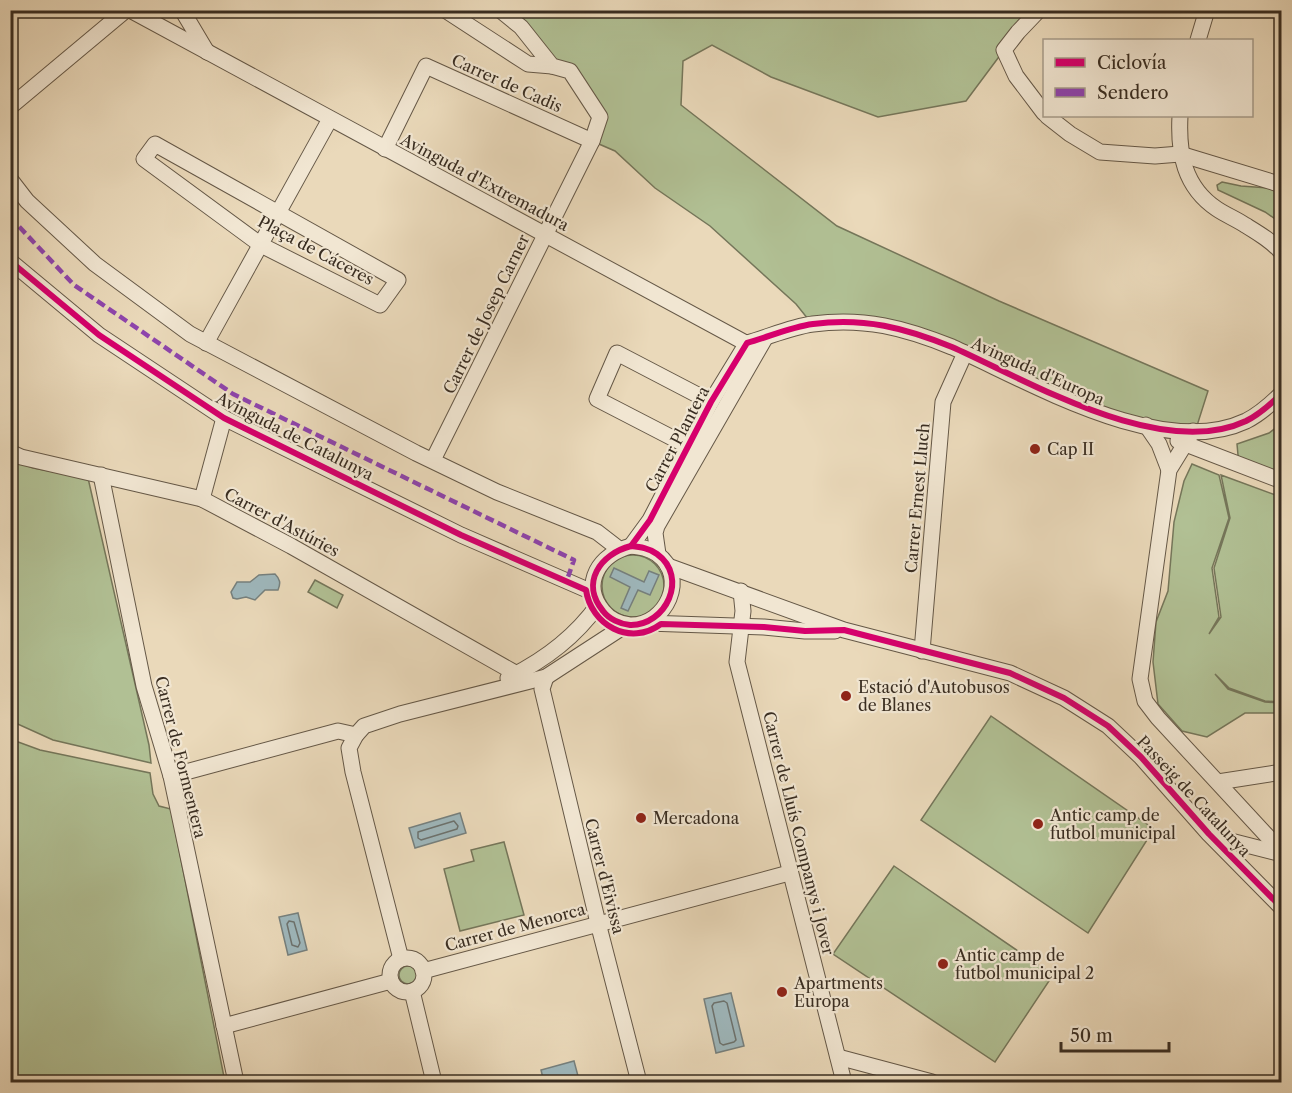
<svg xmlns="http://www.w3.org/2000/svg" width="1292" height="1093" viewBox="0 0 1292 1093" font-family="'Libre Caslon Text',serif">
<rect width="100%" height="100%" fill="#ead9ba"/>
<filter id="stains"><feTurbulence type="fractalNoise" baseFrequency=".00333" numOctaves="4"/><feColorMatrix values="0 0 0 0 .2 0 0 0 0 .09 0 0 0 0 .02 0 0 0 .5 -.17"/></filter>
<radialGradient id="worn" r=".72"><stop offset=".6" stop-color="#630" stop-opacity="0"/><stop offset="1" stop-color="#630" stop-opacity=".3"/></radialGradient>
<g fill="#b1c094" stroke="#75765a" stroke-width="1.5">
<polygon points="500,11 1039,11 1004,50 966,101 878,117 771,77 712,45 683,61 681,105 837,226 999,301 1208,391 1195,432 1143,429 878,323 812,324 796,304 710,226 655,188 615,151 592,141 600,117 570,71 552,66"/>
<polygon points="1222,182 1241,186 1281,189 1281,223 1265,212 1218,190 1217,185"/>
<polygon points="1281,424 1281,481 1239,466 1237,444 1269,433"/>
<polygon points="11,460 33,468 88,478 149,745 151,763 53,740 11,721"/>
<polygon points="1192,464 1219,475 1229,518 1212,568 1219,617 1209,634 1221,617 1214,568 1230,518 1221,475 1281,497 1281,702 1265,701 1229,688 1215,674 1228,689 1265,702 1281,703 1281,713 1245,713 1207,737 1182,731 1158,704 1153,662 1156,622 1168,591 1174,522 1184,481"/>
<circle cx="633" cy="586" r="31"/>
<polygon points="315,580 343,595 337,608 308,592"/>
<polygon points="991,716 1154,829 1088,933 921,820"/>
<polygon points="10,739 40,750 150,773 153,794 159,806 171,809 225,1082 11,1082"/>
<polygon points="504,842 524,915 460,931 444,869 474,861 471,850"/>
<polygon points="894,866 1053,975 995,1062 833,954"/>
<circle cx="408" cy="975" r="9"/>
</g>
<g fill="#9eb7bc" stroke="#76807e" stroke-width="1.5">
<polygon points="614,568 644,582 649,571 659,575 650,595 638,590 628,611 621,608 630,587 610,577"/>
<path d="M 275,574 C 280,579 281,583 278,590 L 265,590 L 255,600 L 246,597 L 237,599 L 233,598 L 231,592 L 237,582 L 250,582 L 259,575 Z"/>
<polygon points="460,813 466,833 415,848 409,828"/>
<polygon points="298,913 307,950 288,955 279,917"/>
<polygon points="731,993 744,1046 716,1053 704,999"/>
<polygon points="574,1061 578,1076 553,1082 544,1082 541,1070"/>
</g>
<g fill="none" stroke-linecap="round" stroke-linejoin="round">
<g stroke="#6c726e" stroke-width="1.5">
<polygon points="454,821 458,826 457,829 421,840 418,838 418,832"/>
<polygon points="289,921 294,922 300,943 298,947 292,945 287,924"/>
<polygon points="724,1001 727,1003 736,1040 734,1042 723,1045 720,1043 712,1006 714,1003"/>
</g>
<g stroke="#655847" stroke-width="17">
<g id="minor">
<polyline points="130,10 753,347"/>
<polyline points="182,10 207,52"/>
<polyline points="445,10 528,64 552,66"/>
<polyline points="1039,10 1018,32 1004,50 1016,76 1044,113"/>
<polyline points="1198,40 1207,10"/>
<polyline points="10,107 126,10"/>
<polyline points="1047,116 1070,134 1100,152 1155,156 1180,154 1282,185"/>
<path d="M 1180,116 C 1178,153 1184,187 1217,209 C 1226,215 1236,219 1245,225 C 1258,233 1272,241 1282,253"/>
<polygon points="155,144 398,280 380,305 261,245 144,159"/>
<polyline points="385,149 426,66 592,141"/>
<polyline points="10,179 27,201 95,264 190,334 416,453 497,492 597,532 619,549"/>
<polyline points="10,261 99,335 224,418 461,535 592,592"/>
<polyline points="206,343 330,119"/>
<polyline points="1146,425 1159,444 1169,470"/>
<polyline points="1193,431 1169,470 1140,679 1145,701 1158,718 1282,852"/>
<polyline points="1178,441 1282,481"/>
<polyline points="688,446 597,399 617,353 711,402"/>
<polyline points="10,452 21,457 202,499 291,546 517,674"/>
<polyline points="433,460 592,141 600,117 570,71 552,66 521,27 500,10"/>
<polyline points="101,475 144,686 171,776 236,1082"/>
<polyline points="202,499 224,418"/>
<path d="M 631,546 L 650,520 L 711,402 L 747,343 C 769,337 790,327 813,324 C 864,317 905,328 952,347 C 1029,381 1161,461 1246,421 C 1260,414 1271,404 1282,393"/>
<path d="M 631,546 C 640,547 649,548 657,554 C 689,577 666,626 630,625 C 620,624 609,619 603,611 C 580,583 600,554 631,546 Z"/>
<polyline points="658,554 655,533 657,526 764,340"/>
<polyline points="668,566 844,630 1010,673 1064,698 1108,726 1141,757 1209,834 1282,908"/>
<polyline points="741,591 743,611 737,662 844,1082"/>
<polyline points="647,623 764,627 805,631 835,631"/>
<polyline points="922,651 943,402 965,353"/>
<polyline points="546,677 542,689 598,923 639,1082"/>
<path d="M 508,678 C 543,661 575,637 598,605"/>
<polyline points="171,776 338,731 356,735"/>
<polyline points="1218,782 1282,772"/>
<polyline points="1215,837 1282,854"/>
<circle cx="407" cy="975" r="17"/>
<polyline points="401,959 353,772 349,748 356,735 364,726 400,714 546,677 626,625"/>
<polyline points="423,971 789,873"/>
<polyline points="412,991 434,1082"/>
<polyline points="224,1026 391,981"/>
<polyline points="838,1057 932,1082"/>
</g>
</g>
<use href="#minor" stroke="#f1e6d2" stroke-width="15"/>
<polyline stroke="#8e44ad" stroke-width="4.5" stroke-dasharray="9 4.5" stroke-linecap="butt" points="10,217 74,285 233,394 574,560 568,577"/>
<g stroke="#f1e6d2" stroke-width="10">
<g id="cycleway">
<path d="M 10,261 L 99,335 L 224,418 L 461,535 L 586,590 C 591,625 630,647 661,624 L 764,627 L 805,631 L 844,630 L 1010,673 L 1064,698 L 1108,726 L 1141,757 L 1209,834 L 1282,908"/>
<path d="M 631,546 L 650,520 L 711,402 L 747,343 C 769,337 790,327 813,324 C 864,317 905,328 952,347 C 1029,381 1161,461 1246,421 C 1260,414 1271,404 1282,393"/>
<path d="M 631,546 C 640,547 649,548 657,554 C 689,577 666,626 630,625 C 620,624 609,619 603,611 C 580,583 600,554 631,546 Z"/>
</g>
</g>
<use href="#cycleway" stroke="#d6006c" stroke-width="6"/>
</g>
<g fill="#8f2418" stroke="#f1e6d2" stroke-width="2">
<circle cx="1035" cy="449" r="6"/>
<circle cx="846" cy="696" r="6"/>
<circle cx="641" cy="818" r="6"/>
<circle cx="1038" cy="824" r="6"/>
<circle cx="943" cy="964" r="6"/>
<circle cx="782" cy="992" r="6"/>
</g>
<g text-anchor="middle" stroke-width="4.5" stroke-linejoin="round" paint-order="stroke">
<g font-size="16" fill="#392d21" stroke="#f1e6d2">
<text transform="translate(507 83) rotate(24)" y="6">Carrer de Cadis</text>
<text transform="translate(485 182) rotate(28)" y="6">Avinguda d'Extremadura</text>
<text transform="translate(316 250) rotate(28)" y="6">Plaça de Cáceres</text>
<text transform="translate(486 314) rotate(-64)" y="6">Carrer de Josep Carner</text>
<text transform="translate(1038 371) rotate(24)" y="6">Avinguda d'Europa</text>
<text transform="translate(295 436) rotate(27)" y="6">Avinguda de Catalunya</text>
<text transform="translate(677 439) rotate(-62)" y="6">Carrer Plantera</text>
<text transform="translate(917 498) rotate(-85)" y="6">Carrer Ernest Lluch</text>
<text transform="translate(282 522) rotate(28)" y="6">Carrer d'Astúries</text>
<text transform="translate(181 757) rotate(76)" y="6">Carrer de Formentera</text>
<text transform="translate(1194 796) rotate(47)" y="6">Passeig de Catalunya</text>
<text transform="translate(799 833) rotate(76)" y="6">Carrer de Lluís Companys i Jover</text>
<text transform="translate(605 876) rotate(76)" y="6">Carrer d'Eivissa</text>
<text transform="translate(515 927) rotate(-15)" y="6">Carrer de Menorca</text>
</g>
<g font-size="16" fill="#392d21" stroke="#f1e6d2" text-anchor="start">
<text x="1047" y="455">Cap II</text>
<text x="858" y="693">Estació d'Autobusos<tspan x="858" dy="18">de Blanes</tspan></text>
<text x="1050" y="821">Antic camp de<tspan x="1050" dy="18">futbol municipal</tspan></text>
<text x="653" y="824">Mercadona</text>
<text x="955" y="961">Antic camp de<tspan x="955" dy="18">futbol municipal 2</tspan></text>
<text x="794" y="989">Apartments<tspan x="794" dy="18">Europa</tspan></text>
</g>
</g>
<rect width="1292" height="1093" fill="none" stroke="#ead9ba" stroke-width="36"/>
<rect x="12" y="12" width="1268" height="1069" fill="none" stroke="#392d21" stroke-width="3"/>
<rect x="18" y="18" width="1256" height="1057" fill="none" stroke="#392d21" stroke-width="1.5"/>
<rect x="1043" y="39" width="210" height="78" fill="#f1e6d2" stroke="#a79c8b" stroke-width="1.5"/>
<rect x="1055" y="58" width="30" height="9" fill="#d6006c" stroke="#a79c8b" stroke-width="1.5"/>
<text x="1097" y="69" font-size="18" fill="#392d21">Ciclovía</text>
<rect x="1055" y="88" width="30" height="9" fill="#8e44ad" stroke="#a79c8b" stroke-width="1.5"/>
<text x="1097" y="99" font-size="18" fill="#392d21">Sendero</text>
<path d="M1061 1042v9h108v-9" fill="none" stroke="#392d21" stroke-width="3"/>
<text x="1070" y="1042" font-size="18" fill="#392d21" stroke="#f1e6d2" stroke-width="4.5" paint-order="stroke">50 m</text>
<rect width="100%" height="100%" filter="url(#stains)"/>
<rect width="100%" height="100%" fill="url(#worn)"/>
</svg>
